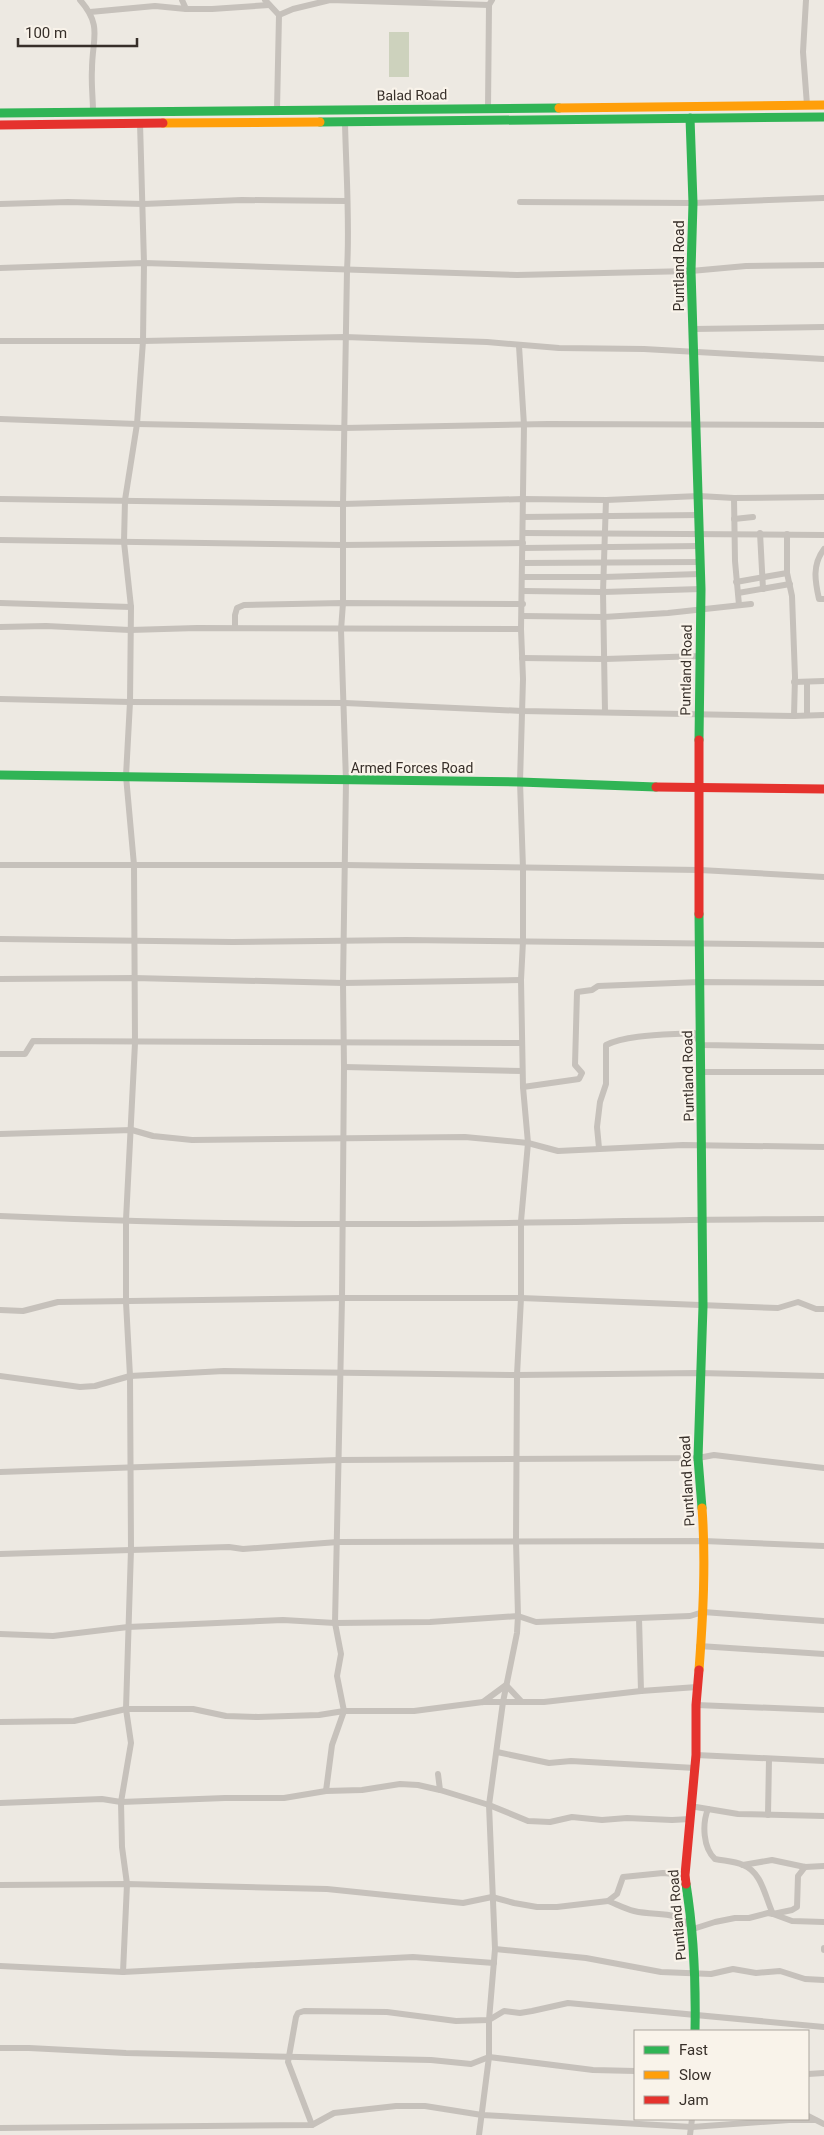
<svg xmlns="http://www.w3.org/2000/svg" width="824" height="2135" viewBox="0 0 824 2135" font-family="Roboto,sans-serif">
<rect width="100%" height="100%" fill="#ede9e2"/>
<rect fill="#cdd2bd" x="389" y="32" width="20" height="45"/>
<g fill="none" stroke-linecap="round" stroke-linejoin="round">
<g stroke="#c6c1bb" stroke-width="6">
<path d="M 80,0 C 103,26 92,39 92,69 C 91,83 93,98 93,112"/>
<polyline points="182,0 186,9 212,9 269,5"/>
<polyline points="265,0 279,15"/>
<polyline points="806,0 803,52 807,105"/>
<polyline points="90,12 155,6 186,9"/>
<polyline points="488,108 489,5 492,0"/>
<polyline points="277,110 279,15 293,9 330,0 489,5"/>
<polyline points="520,202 693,203 824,198"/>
<polyline points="0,204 68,202 143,204 242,200 346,201"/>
<polyline points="0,268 144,263 517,275 691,271 746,266 824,265"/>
<polyline points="693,329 824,327"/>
<polyline points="0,341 143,341 345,337 487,342 559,348 644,349 824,359"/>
<polyline points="0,419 137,424 344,428 548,424 824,425"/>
<polyline points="734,498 735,561 739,605"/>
<polyline points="0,499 343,504 523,499 606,500 699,496 734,498 824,497"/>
<polyline points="523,517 700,515"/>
<polyline points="734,519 753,517"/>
<polyline points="523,533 824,535"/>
<polyline points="760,533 763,589"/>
<polyline points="787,534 787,573 792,596 795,677 794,716"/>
<polyline points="0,540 342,545 523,543"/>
<polyline points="523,548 700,546"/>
<path d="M 824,549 C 812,565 815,581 819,599 L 824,599"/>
<polyline points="523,563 701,562"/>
<polyline points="522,577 604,577 700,574"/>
<polyline points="736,582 787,573"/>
<polyline points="523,591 603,592 701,589"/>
<polyline points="738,593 790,584"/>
<polyline points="0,603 131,607"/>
<polyline points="522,616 604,617 668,613 751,604"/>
<polyline points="0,627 46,626 130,630 197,628 521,629"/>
<polyline points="235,628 235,615 237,608 244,605 343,603 523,604"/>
<polyline points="522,658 605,659 701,656"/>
<polyline points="794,682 824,681"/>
<polyline points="807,683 807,714"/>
<polyline points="0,699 130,702 345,703 522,711 794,716 824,715"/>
<polyline points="605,712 603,592 606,500"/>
<polyline points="0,865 345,865 700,870 824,877"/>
<polyline points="0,939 233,942 406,940 824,945"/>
<polyline points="0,979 134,978 343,983 521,980"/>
<polyline points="0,1054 25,1054 33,1041 522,1043"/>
<polyline points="344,1067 522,1071"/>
<polyline points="702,1072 824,1072"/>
<polyline points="523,1087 579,1079 582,1073 575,1065 577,992 592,990 598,986 700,982 824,983"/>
<polyline points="0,1134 132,1130 153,1136 192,1140 465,1137 528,1143 558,1151 683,1145 824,1147"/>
<path d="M 599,1148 L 597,1127 L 600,1102 L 606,1084 L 606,1045 C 628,1034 668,1035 694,1033 L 701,1045 L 824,1047"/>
<path d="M 0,1216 C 113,1221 226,1224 339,1224 C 501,1225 662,1219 824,1219"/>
<polyline points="0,1310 23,1311 58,1302 342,1298 521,1298 778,1308 798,1302 816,1309 824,1309"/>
<polyline points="0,1376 80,1387 95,1386 130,1376 224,1371 517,1375 699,1373 824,1376"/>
<polyline points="0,1472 338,1460 698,1458 714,1455 824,1468"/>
<polyline points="0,1554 229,1547 243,1549 338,1542 704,1541 824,1546"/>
<polyline points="639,1618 641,1691"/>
<polyline points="0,1634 53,1636 128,1627 283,1620 335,1623 430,1622 518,1616 536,1622 690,1616 703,1612 824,1621"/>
<polyline points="699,1646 824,1654"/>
<polyline points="483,1702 506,1685 521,1701"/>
<polyline points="696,1705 824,1710"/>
<polyline points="0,1722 74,1721 126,1709 193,1709 226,1716 258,1717 319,1715 344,1711 414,1711 483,1702 544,1702 641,1691 697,1687"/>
<polyline points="497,1752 549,1763 571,1761 695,1768"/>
<polyline points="696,1755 824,1761"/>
<polyline points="438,1774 440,1790 489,1805 528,1821 550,1822 572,1817 602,1820 627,1818 672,1820 690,1819"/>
<path d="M 326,1791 L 332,1745 L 344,1711 L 337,1676 L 341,1654 L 335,1623 L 342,1298 L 344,1067 L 343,983 L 346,781 L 341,630 L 343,603 L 343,504 L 347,270 C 350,221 346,171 345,122"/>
<polyline points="0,1803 102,1799 121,1802 225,1798 284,1798 326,1791 362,1790 400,1784 418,1785 440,1790"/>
<polyline points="690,1806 738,1814 824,1816"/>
<path d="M 708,1809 C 702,1824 703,1848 715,1859 C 724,1861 734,1861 743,1865 C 762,1872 765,1897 773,1914 L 792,1921 L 824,1922"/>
<polyline points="768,1815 769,1759"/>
<polyline points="743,1865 772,1860 805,1867 824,1866"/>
<polyline points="0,1885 127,1884 327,1889 463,1903 492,1897 514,1903 537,1907 557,1907 608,1901 617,1894 623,1877 663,1873 685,1875"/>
<path d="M 608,1901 C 616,1904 625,1909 634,1911 C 659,1917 674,1908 693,1929 L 715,1922 L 735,1918 L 749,1918 L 768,1913 L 773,1914 L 792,1910 L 797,1907 L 798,1876 L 805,1867"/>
<polyline points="824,1948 824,1950"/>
<polyline points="495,1949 586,1958 661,1972 711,1974 733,1969 756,1973 780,1971 805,1979 824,1980"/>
<polyline points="0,1966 123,1972 413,1957 494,1963"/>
<polyline points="123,1972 127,1884 122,1847 121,1802 131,1743 126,1709 131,1549 130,1376 126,1302 126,1220 135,1043 134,865 126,776 130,702 131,607 124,542 125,500 137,424 143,341 144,263 140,123"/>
<polyline points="0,2048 29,2048 126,2053 431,2060 471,2064 489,2057 593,2070 635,2071"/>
<polyline points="808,2074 824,2073"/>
<polyline points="808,2116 824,2124"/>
<polyline points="312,2125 288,2062 296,2017 298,2013 304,2011 387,2012 456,2021 489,2020 504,2011 520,2013 532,2011 568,2003 824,2027"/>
<polyline points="0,2128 312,2125 334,2113 396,2106 425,2106 482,2115 692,2127 789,2120 815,2120"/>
<polyline points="479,2135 489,2057 489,2020 495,1949 489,1805 503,1702 517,1633 518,1616 516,1541 517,1375 521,1298 521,1221 528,1143 523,1087 521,980 523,941 523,868 520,782 523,679 521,629 524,425 519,346"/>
<polyline points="690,2135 692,2119"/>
</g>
<g stroke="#30b455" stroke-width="9">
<polyline points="0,113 559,108"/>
<polyline points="690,118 693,203 691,271 701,589 699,740"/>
<polyline points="320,122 824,117"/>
<polyline points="0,775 520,782 656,787"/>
<polyline points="699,914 703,1306 698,1458 702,1508"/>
<path d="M 686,1884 C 694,1934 696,1980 695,2031"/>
</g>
<g stroke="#ff9f0a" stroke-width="9">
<polyline points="559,108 824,105"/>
<polyline points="163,123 320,122"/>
<path d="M 699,1670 C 703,1616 706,1562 702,1508"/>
</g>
<g stroke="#e5322d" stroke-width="9">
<polyline points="0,125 163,123"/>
<polyline points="699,740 699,914"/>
<polyline points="656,787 824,789"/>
<polyline points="686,1884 685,1875 696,1755 696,1705 699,1670"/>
</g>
</g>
<g text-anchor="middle" stroke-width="4.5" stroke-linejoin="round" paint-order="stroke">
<g font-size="14" fill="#372f29" stroke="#f9f3ea">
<text transform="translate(412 95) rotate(-1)" y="5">Balad Road</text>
<text transform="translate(679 266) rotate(-90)" y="5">Puntland Road</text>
<text transform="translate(686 670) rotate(-89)" y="5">Puntland Road</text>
<text x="412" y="773">Armed Forces Road</text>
<text transform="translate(688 1076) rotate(-91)" y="5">Puntland Road</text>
<text transform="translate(687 1481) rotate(-93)" y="5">Puntland Road</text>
<text transform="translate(677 1915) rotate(-95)" y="5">Puntland Road</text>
</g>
</g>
<rect x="634" y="2030" width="175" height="90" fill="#f9f3ea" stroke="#aba59d"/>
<rect x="644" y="2046" width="25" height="8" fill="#30b455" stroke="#aba59d"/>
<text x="679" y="2055" font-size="15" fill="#372f29">Fast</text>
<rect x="644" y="2071" width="25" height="8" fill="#ff9f0a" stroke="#aba59d"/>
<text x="679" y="2080" font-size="15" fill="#372f29">Slow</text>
<rect x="644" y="2096" width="25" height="8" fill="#e5322d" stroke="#aba59d"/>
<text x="679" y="2105" font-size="15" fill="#372f29">Jam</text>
<path d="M18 38v8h119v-8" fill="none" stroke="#372f29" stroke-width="2.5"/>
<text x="25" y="38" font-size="15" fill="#372f29" stroke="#f9f3ea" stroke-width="4" paint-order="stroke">100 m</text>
</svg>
